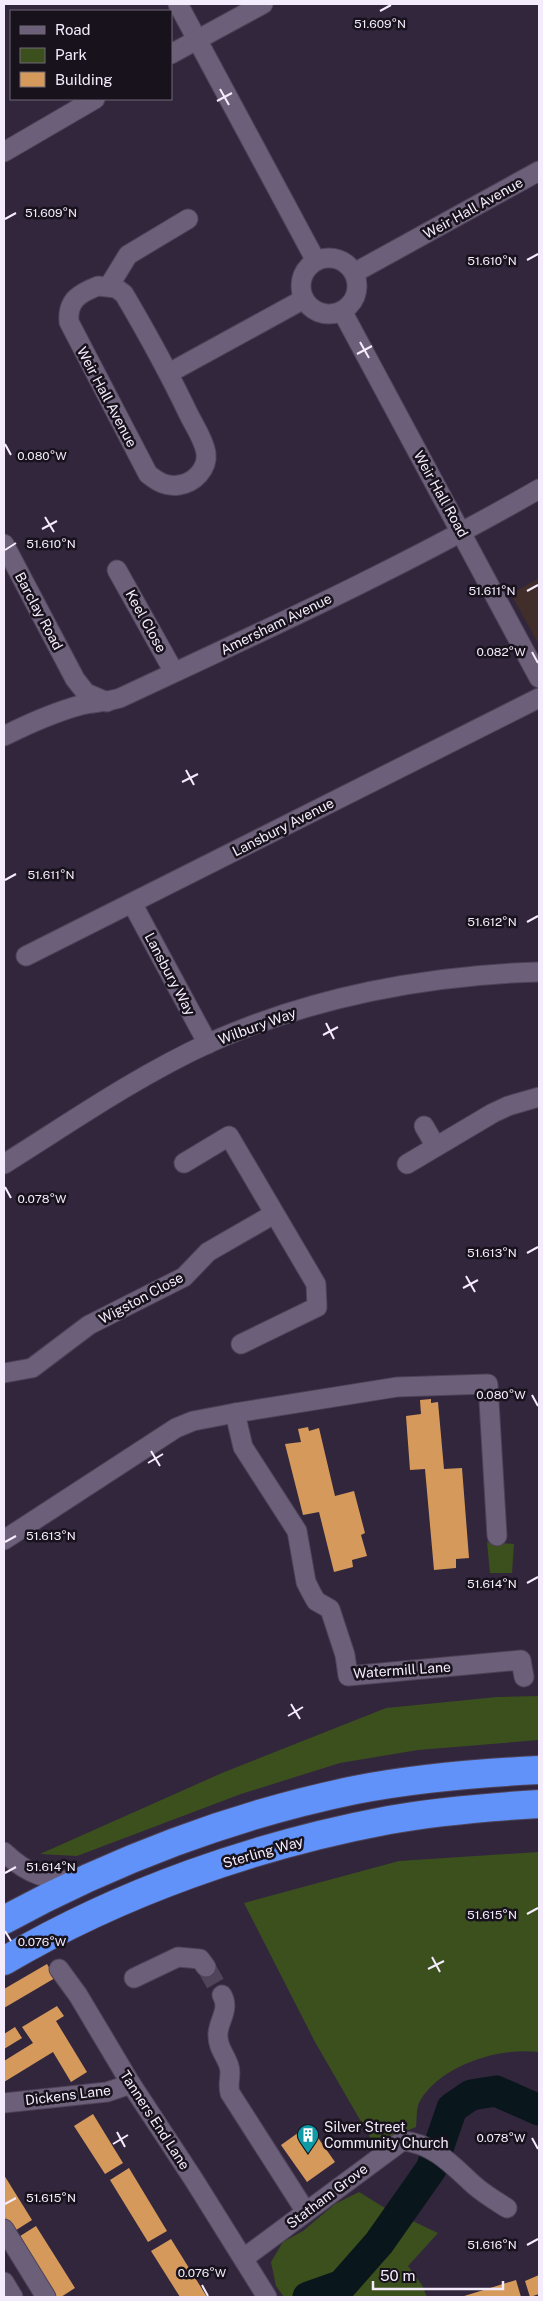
<svg xmlns="http://www.w3.org/2000/svg" width="543" height="2301" viewBox="0 0 543 2301" font-family="'Public Sans',sans-serif">
<rect width="100%" height="100%" fill="#32263d"/>
<polygon fill="#412e2a" points="539,578 539,645 511,594"/>
<g fill="#3b501d">
<polygon points="487,1542 514,1544 512,1573 490,1573"/>
<polygon points="539,1696 539,1740 418,1750 340,1763 241,1794 77,1856 40,1854 222,1773 386,1708 497,1697"/>
<path d="M 539,1852 L 539,2052 C 500,2047 441,2065 420,2101 C 416,2107 417,2119 416,2127 L 374,2144 L 315,2042 L 244,1903 L 399,1861 Z"/>
<polygon points="359,2192 385,2208 438,2233 408,2266 422,2285 427,2297 284,2297 276,2286 271,2262 283,2242 303,2231 335,2204"/>
</g>
<g fill="none" stroke-linecap="round" stroke-linejoin="round">
<polyline stroke="#09161b" stroke-width="31" points="308,2297 342,2285 379,2243 431,2169 452,2108 471,2095 496,2091 539,2110"/>
</g>
<g fill="#d59a5b">
<polygon points="431,1399 431,1403 438,1402 444,1469 462,1468 469,1558 456,1559 456,1568 434,1570 425,1469 410,1470 406,1416 421,1414 420,1400"/>
<polygon points="308,1427 309,1431 319,1428 335,1496 354,1491 365,1533 361,1535 367,1556 352,1560 353,1567 334,1572 319,1512 303,1515 285,1444 301,1442 298,1429"/>
<polygon points="47,1964 55,1978 4,2008 4,1989"/>
<polygon points="57,2006 64,2016 56,2021 87,2072 71,2082 53,2052 4,2082 4,2061 33,2043 22,2027"/>
<polygon points="15,2027 22,2038 4,2049 4,2034"/>
<polygon points="93,2114 123,2163 105,2174 74,2126"/>
<polygon points="309,2125 335,2162 307,2182 281,2145"/>
<polygon points="129,2168 167,2231 148,2242 110,2180"/>
<polygon points="4,2175 32,2220 13,2232 4,2217"/>
<polygon points="36,2226 75,2288 61,2297 53,2297 17,2238"/>
<polygon points="171,2239 207,2297 180,2297 151,2251"/>
<polygon points="539,2275 539,2294 530,2297 525,2281"/>
<polygon points="516,2280 521,2297 461,2297"/>
</g>
<g fill="none" stroke-linecap="round" stroke-linejoin="round">
<polyline stroke="#4f445a" stroke-width="19" stroke-dasharray="19 9" stroke-linecap="butt" points="206,1967 222,1995"/>
<g stroke="#4e4358" stroke-width="21">
<g id="minor">
<polyline points="178,4 316,261"/>
<polyline points="171,54 263,4"/>
<polyline points="4,152 95,99"/>
<circle cx="329" cy="286" r="28"/>
<polyline points="354,273 539,171"/>
<path d="M 98,286 L 116,288 L 124,294 C 147,333 169,373 189,415 C 195,427 204,440 206,453 C 208,469 194,483 179,485 C 166,487 158,482 148,474 L 69,322 C 67,300 80,293 98,286 Z"/>
<polyline points="109,286 128,255 188,219"/>
<polyline points="342,311 539,678"/>
<polyline points="169,373 304,299"/>
<polyline points="4,544 75,679 86,693 107,702"/>
<polyline points="117,570 174,672"/>
<path d="M 4,736 C 28,724 55,712 81,705 C 94,702 107,702 120,698 C 261,632 404,567 539,489"/>
<polyline points="132,903 208,1044"/>
<polyline points="26,956 539,698"/>
<polyline points="424,1126 435,1145"/>
<polyline points="184,1163 229,1136 316,1284 317,1307 241,1344"/>
<path d="M 4,1164 C 71,1122 137,1076 209,1043 C 312,997 427,975 539,972"/>
<polyline points="407,1164 493,1113 508,1106 539,1097"/>
<polyline points="4,1373 32,1368 89,1325 184,1277 208,1252 274,1214"/>
<polyline points="235,1413 397,1387 488,1384 497,1536"/>
<polyline points="4,1540 176,1428 193,1421 235,1413 243,1447 297,1531 306,1582 311,1592 316,1601 330,1609 345,1655 348,1676 521,1660 524,1677"/>
<path d="M 4,1852 C 28,1875 46,1880 79,1881"/>
<polyline points="59,1969 78,1995 131,2084 194,2180 267,2297"/>
<polyline points="134,1978 178,1957 200,1959 206,1967"/>
<path d="M 222,1995 C 230,2009 219,2020 218,2033 C 217,2047 225,2054 229,2066 C 232,2075 227,2083 230,2093 L 306,2212"/>
<polyline points="4,2103 107,2092 131,2084"/>
<polyline points="4,2229 46,2297"/>
<path d="M 244,2258 L 402,2141 C 433,2143 453,2166 474,2185 C 484,2194 496,2201 507,2208"/>
<polyline points="4,2282 13,2297"/>
</g>
</g>
<g stroke="#4e4358" stroke-width="30">
<g id="highway">
<path d="M 4,1920 C 112,1861 233,1815 355,1790 C 416,1778 477,1773 539,1770"/>
<path d="M 4,1961 C 121,1892 256,1845 389,1820 C 439,1811 489,1807 539,1804"/>
</g>
</g>
<use href="#minor" stroke="#6c5f79" stroke-width="19"/>
<use href="#highway" stroke="#6092f9" stroke-width="28"/>
</g>
<path fill="none" stroke="#f4ecfc" stroke-width="2" d="M 380,11 L 391,5M 220,89 L 229,105M 217,101 L 232,93M 5,219 L 16,213M 527,260 L 538,254M 360,342 L 369,358M 357,354 L 372,346M 5,444 L 11,455M 45,517 L 54,532M 42,529 L 57,521M 5,550 L 16,543M 527,591 L 538,585M 532,652 L 538,663M 186,770 L 194,785M 182,782 L 198,774M 5,880 L 16,874M 527,922 L 538,916M 326,1023 L 334,1039M 323,1035 L 338,1027M 5,1187 L 11,1198M 527,1253 L 538,1247M 466,1276 L 475,1292M 463,1288 L 478,1280M 532,1395 L 538,1406M 151,1451 L 160,1466M 148,1463 L 163,1454M 5,1542 L 16,1536M 527,1583 L 538,1577M 291,1704 L 300,1719M 288,1716 L 303,1707M 5,1873 L 16,1867M 527,1914 L 538,1908M 5,1931 L 11,1941M 432,1957 L 440,1972M 428,1969 L 444,1961M 117,2132 L 125,2147M 532,2138 L 538,2149M 113,2144 L 128,2135M 5,2204 L 16,2198M 527,2245 L 538,2239M 202,2285 L 208,2296"/>
<defs>
<g id="building-pin" transform="scale(1.125)"><path d="M0 17L-7.5 6A9.5 9.5 0 1 1 7.5 6Z" fill="#0f9aa8" stroke="#17121c"/><path d="M-4-6H4V6H1V3H-1V6H-4ZM-2.5-4.3h1.7v1.8h-1.7ZM.8-4.3h1.7v1.8H.8ZM-2.5-1h1.7V.8h-1.7ZM.8-1h1.7V.8H.8Z" fill="#fff"/></g>
</defs>
<g fill-rule="evenodd">
<use href="#building-pin" x="308" y="2135"/>
</g>
<g text-anchor="middle" stroke-width="5" stroke-linejoin="round" paint-order="stroke">
<g font-size="14" fill="#f4ecfc" stroke="#17121c">
<text transform="translate(473 208) rotate(-29)" y="5">Weir Hall Avenue</text>
<text transform="translate(107 397) rotate(62)" y="5">Weir Hall Avenue</text>
<text transform="translate(441 494) rotate(61)" y="5">Weir Hall Road</text>
<text transform="translate(39 611) rotate(62)" y="5">Barclay Road</text>
<text transform="translate(146 621) rotate(61)" y="5">Keel Close</text>
<text transform="translate(276 624) rotate(-26)" y="5">Amersham Avenue</text>
<text transform="translate(283 827) rotate(-27)" y="5">Lansbury Avenue</text>
<text transform="translate(170 974) rotate(62)" y="5">Lansbury Way</text>
<text transform="translate(257 1026) rotate(-20)" y="5">Wilbury Way</text>
<text transform="translate(141 1298) rotate(-28)" y="5">Wigston Close</text>
<text transform="translate(402 1670) rotate(-4)" y="5">Watermill Lane</text>
<text transform="translate(263 1852) rotate(-16)" y="5">Sterling Way</text>
<text transform="translate(68 2095) rotate(-7)" y="5">Dickens Lane</text>
<text transform="translate(155 2120) rotate(57)" y="5">Tanners End Lane</text>
<text transform="translate(327 2196) rotate(-37)" y="5">Statham Grove</text>
</g>
<g font-size="14" fill="#f4ecfc" stroke="#17121c" text-anchor="start">
<text x="324" y="2132">Silver Street<tspan x="324" dy="16">Community Church</tspan></text>
</g>
</g>
<g font-size="12" text-anchor="middle" fill="#f4ecfc" stroke="#17121c" stroke-width="5" stroke-linejoin="round" paint-order="stroke">
<text x="380" y="28">51.609°N</text>
<text x="51" y="217">51.609°N</text>
<text x="492" y="265">51.610°N</text>
<text x="42" y="460">0.080°W</text>
<text x="51" y="548">51.610°N</text>
<text x="492" y="595">51.611°N</text>
<text x="501" y="656">0.082°W</text>
<text x="51" y="879">51.611°N</text>
<text x="492" y="926">51.612°N</text>
<text x="42" y="1203">0.078°W</text>
<text x="492" y="1257">51.613°N</text>
<text x="501" y="1399">0.080°W</text>
<text x="51" y="1540">51.613°N</text>
<text x="492" y="1588">51.614°N</text>
<text x="51" y="1871">51.614°N</text>
<text x="492" y="1919">51.615°N</text>
<text x="42" y="1946">0.076°W</text>
<text x="501" y="2142">0.078°W</text>
<text x="51" y="2202">51.615°N</text>
<text x="492" y="2249">51.616°N</text>
<text x="202" y="2277">0.076°W</text>
</g>
<rect width="543" height="2301" fill="none" stroke="#f4ecfc" stroke-width="10"/>
<rect x="10" y="10" width="162" height="90" fill="#17121c" stroke="#6f6976"/>
<rect x="20" y="26" width="25" height="8" fill="#6c5f79" stroke="#6f6976"/>
<text x="55" y="35" font-size="15" fill="#f4ecfc">Road</text>
<rect x="20" y="48" width="25" height="15" fill="#3b501d" stroke="#6f6976"/>
<text x="55" y="60" font-size="15" fill="#f4ecfc">Park</text>
<rect x="20" y="72" width="25" height="15" fill="#d59a5b" stroke="#6f6976"/>
<text x="55" y="85" font-size="15" fill="#f4ecfc">Building</text>
<path d="M373 2281v8h130v-8" fill="none" stroke="#f4ecfc" stroke-width="2.5"/>
<text x="380" y="2281" font-size="15" fill="#f4ecfc" stroke="#17121c" stroke-width="4" paint-order="stroke">50 m</text>
</svg>
